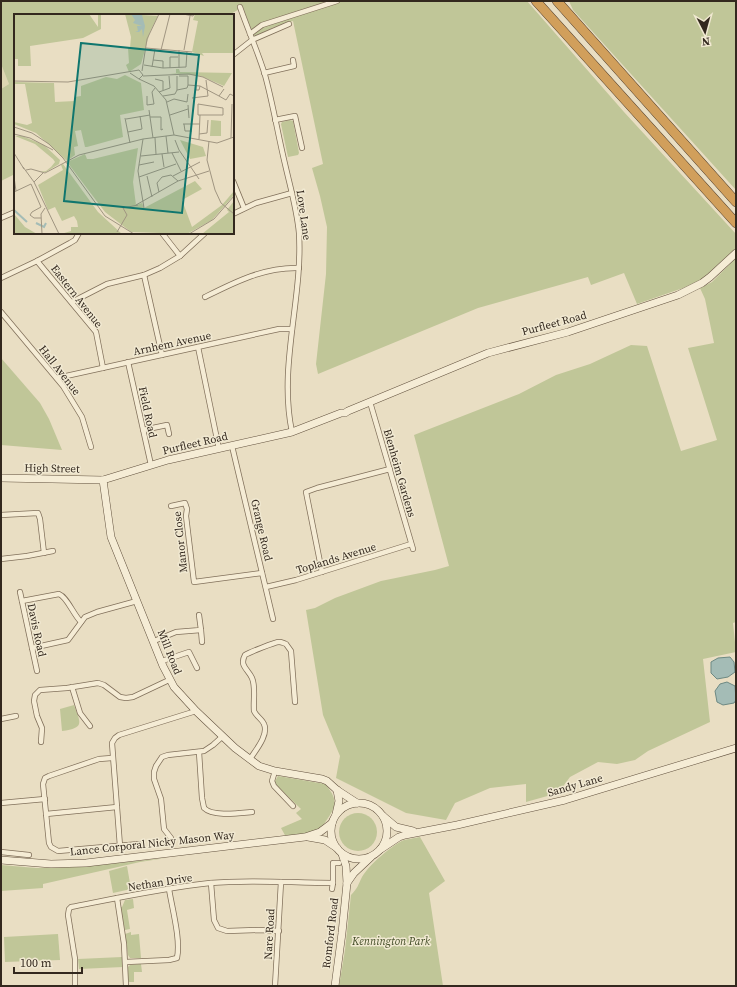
<svg xmlns="http://www.w3.org/2000/svg" width="737" height="987" viewBox="0 0 737 987" font-family="'Source Serif 4',serif">
<rect width="100%" height="100%" fill="#e9dec3"/>
<polygon fill="#ded7b1" points="1,64 9,84 1,89"/>
<g fill="#c0c698">
<polygon points="1,1 527,1 624,112 736,234 736,248 702,279 683,288 637,304 624,273 591,285 588,277 478,308 318,374 316,364 326,274 327,227 320,196 312,168 323,164 293,21 272,28 254,38 243,7 229,15 15,15 15,174 1,181 1,89 9,84 1,64"/>
<polygon points="569,1 736,1 736,190 573,10"/>
<polygon points="290,120 293,121 299,153 298,155 288,157 281,124 282,122"/>
<polygon points="736,258 736,622 733,623 736,652 703,659 710,722 648,751 635,760 617,764 598,762 570,777 558,793 526,802 526,784 490,788 455,803 446,820 406,813 336,778 340,756 323,715 306,610 315,608 335,598 381,581 435,570 449,566 414,435 519,394 556,375 590,364 631,345 647,346 681,451 717,440 688,348 714,343 705,299 700,288 712,282"/>
<polygon points="1,358 40,403 49,419 62,450 1,445"/>
<path d="M 74,705 C 80,722 86,728 62,731 L 60,709 Z"/>
<path d="M 278,776 L 325,784 C 336,797 338,804 328,818 C 326,821 323,826 320,828 C 311,834 296,835 286,837 L 281,828 L 302,819 L 296,813 L 301,809 L 275,784 L 275,781 Z"/>
<circle cx="358" cy="832" r="19"/>
<path d="M 420,837 L 445,881 L 429,893 L 443,986 L 339,986 L 345,950 L 351,895 C 358,888 358,885 362,877 C 369,865 392,845 404,840 C 409,839 415,838 420,837 Z"/>
<polygon points="166,858 140,862 43,884 43,888 1,891 1,865 36,868 80,867"/>
<polygon points="127,866 131,889 113,893 109,871"/>
<polygon points="133,899 134,908 127,910 130,929 125,930 120,907 122,907 125,900"/>
<polygon points="131,932 131,935 139,934 141,958 130,958 128,955 125,934"/>
<polygon points="58,934 60,960 5,962 4,937"/>
<polygon points="122,957 123,967 79,969 78,959"/>
<polygon points="141,964 142,972 134,972 134,982 129,982 128,980 128,967 130,965"/>
</g>
<g fill="#a4bcb6" stroke="#6d8983">
<polygon points="730,657 734,662 735,672 728,677 717,679 711,673 711,662 718,658"/>
<polygon points="727,682 735,686 736,700 734,703 723,705 717,702 715,691 720,684"/>
</g>
<g fill="none" stroke-linecap="round" stroke-linejoin="round">
<g stroke="#81705b" stroke-width="6">
<g id="street">
<path d="M 240,7 C 248,30 258,52 265,75 C 273,104 278,135 285,164 C 290,186 297,210 299,233 C 303,299 278,366 292,432"/>
<polyline points="250,34 262,25 337,1"/>
<polyline points="233,55 252,40 289,24"/>
<polyline points="264,73 294,66 293,60"/>
<polyline points="275,120 295,116 302,148"/>
<polyline points="233,181 244,208"/>
<polyline points="233,214 256,203 292,193"/>
<polyline points="1,218 15,212"/>
<polyline points="162,233 180,256"/>
<polyline points="37,261 96,332 103,368"/>
<polyline points="144,275 162,355"/>
<polyline points="1,278 37,261 70,243 75,240 79,233"/>
<path d="M 205,297 C 235,282 264,267 299,268"/>
<polyline points="72,302 107,284 144,275 160,268 180,256 205,233"/>
<polyline points="1,312 63,386 82,417 91,447"/>
<polyline points="198,347 219,449"/>
<polyline points="128,362 151,465"/>
<polyline points="57,378 279,329 292,329"/>
<polyline points="370,402 413,549"/>
<polyline points="143,430 167,425 169,434"/>
<polyline points="232,446 273,619"/>
<polyline points="171,506 185,503 187,509 186,516 194,582 262,573"/>
<polyline points="1,515 38,513 40,519 44,553"/>
<polyline points="1,559 27,556 53,551"/>
<polyline points="322,572 306,492 317,488 390,469"/>
<polyline points="266,587 296,580 411,544"/>
<polyline points="20,592 37,671"/>
<path d="M 22,601 L 59,594 C 67,597 73,614 81,622"/>
<polyline points="201,630 202,642"/>
<polyline points="154,641 176,632 201,630 199,615"/>
<polyline points="32,648 68,640 85,617 97,612 137,601"/>
<polyline points="162,661 189,652 197,668"/>
<polyline points="72,687 80,713 90,726"/>
<polyline points="1,719 16,716"/>
<polyline points="41,742 42,728 37,716 34,701 35,695 40,690 67,688 98,683 104,685 120,697 126,698 133,697 169,680"/>
<path d="M 199,752 L 202,798 L 204,808 C 213,817 240,813 252,812"/>
<polyline points="112,758 99,759 49,776 45,778 43,784 49,843 51,847 58,851 139,844"/>
<path d="M 250,759 C 255,751 269,735 264,724 C 262,719 256,716 254,711 C 253,701 256,687 252,678 C 248,669 239,666 245,655 C 248,653 275,642 279,642 C 282,642 283,643 286,644 L 291,651 L 295,702"/>
<polyline points="275,771 272,781 274,786 293,806"/>
<polyline points="1,803 45,799"/>
<polyline points="46,814 117,807"/>
<polyline points="171,838 164,829 161,799 154,779 154,772 156,766 162,757 168,755 204,751 213,745 223,736"/>
<polyline points="120,846 112,743 115,738 119,735 196,711"/>
<polyline points="1,852 29,855"/>
<polyline points="211,883 214,920 218,928 227,931 258,930 279,931"/>
<polyline points="333,883 333,863 339,863"/>
<polyline points="117,898 124,944 126,986"/>
<path d="M 126,962 L 169,960 L 177,958 C 181,940 172,908 169,889"/>
<path d="M 75,986 L 75,959 L 68,915 L 69,909 L 71,907 C 117,898 164,888 210,883 C 250,879 292,883 333,883 L 332,889"/>
<polyline points="275,986 281,882"/>
</g>
</g>
<g stroke="#63523f" stroke-width="8">
<g id="secondary">
<polyline points="1,478 103,480 168,460 292,432 341,413 345,413 348,411 488,353 568,332 678,295 702,283 710,277 736,253"/>
<polyline points="103,480 111,537 163,666 174,687 196,711 235,748 259,766 275,771 322,779 327,781 337,790 357,803"/>
<circle cx="359" cy="831" r="28"/>
<polyline points="336,814 339,801 337,790"/>
<polyline points="383,816 396,827 413,831"/>
<polyline points="308,837 325,840 337,848"/>
<polyline points="381,849 399,837 405,835 457,825 565,800 736,748"/>
<polyline points="1,860 51,864 86,863 305,837 320,832 332,823"/>
<polyline points="347,883 354,873 371,857"/>
<polyline points="335,986 342,933 347,883 346,866 342,854"/>
</g>
</g>
<g stroke="#503f2f" stroke-width="10">
<g id="highway">
<polyline points="536,1 736,223"/>
<polyline points="557,1 736,202"/>
</g>
</g>
<use href="#street" stroke="#f5ecd5" stroke-width="4.5"/>
<use href="#secondary" stroke="#f5ecd5" stroke-width="7"/>
<use href="#highway" stroke="#d19f5b" stroke-width="9"/>
</g>
<g text-anchor="middle" stroke-width="3" stroke-linejoin="round" paint-order="stroke">
<g font-size="11" fill="#33281e" stroke="#f1e9d2">
<text transform="translate(304 215) rotate(82)" y="4">Love Lane</text>
<text transform="translate(77 296) rotate(52)" y="4">Eastern Avenue</text>
<text transform="translate(554 323) rotate(-15)" y="4">Purfleet Road</text>
<text transform="translate(172 343) rotate(-12)" y="4">Arnhem Avenue</text>
<text transform="translate(60 370) rotate(52)" y="4">Hall Avenue</text>
<text transform="translate(148 412) rotate(78)" y="4">Field Road</text>
<text transform="translate(195 443) rotate(-13)" y="4">Purfleet Road</text>
<text transform="translate(52 468) rotate(1)" y="4">High Street</text>
<text transform="translate(400 473) rotate(74)" y="4">Blenheim Gardens</text>
<text transform="translate(262 530) rotate(77)" y="4">Grange Road</text>
<text transform="translate(180 542) rotate(-96)" y="4">Manor Close</text>
<text transform="translate(336 558) rotate(-17)" y="4">Toplands Avenue</text>
<text transform="translate(37 630) rotate(78)" y="4">Davis Road</text>
<text transform="translate(170 652) rotate(68)" y="4">Mill Road</text>
<text transform="translate(575 785) rotate(-16)" y="4">Sandy Lane</text>
<text transform="translate(152 843) rotate(-6)" y="4">Lance Corporal Nicky Mason Way</text>
<text transform="translate(160 882) rotate(-9)" y="4">Nethan Drive</text>
<text transform="translate(330 933) rotate(-83)" y="4">Romford Road</text>
<text transform="translate(269 934) rotate(-87)" y="4">Nare Road</text>
</g>
<g font-size="11" font-style="italic" fill="#434d27" stroke="#f1e9d2">
<text x="391" y="945">Kennington Park</text>
</g>
</g>
<g transform="translate(14 14)">
<rect width="220" height="220" fill="#e9dec3"/>
<path d="M 0,0 L 75,0 L 84,13 L 84,0 L 87,0 L 87,15 L 69,24 L 16,32 L 17,52 L 4,52 L 4,45 L 0,45 ZM 111,0 L 144,2 L 136,18 L 127,50 L 115,58 L 112,51 L 115,49 L 114,34 L 116,34 L 117,23 ZM 181,0 L 220,0 L 220,39 L 188,39 L 190,42 L 178,38 L 184,7 L 179,6 ZM 162,55 L 165,55 L 166,58 L 218,59 L 210,72 L 187,62 L 156,59 L 162,59 ZM 111,61 L 127,69 L 130,96 L 106,101 L 109,123 L 73,133 L 71,133 L 67,116 L 61,117 L 64,132 L 60,133 L 61,141 L 53,147 L 22,119 L 0,110 L 0,108 L 13,111 L 18,109 L 11,70 L 0,70 L 0,68 L 40,69 L 41,88 L 61,87 L 61,83 L 67,82 L 67,72 L 92,63 L 103,65 ZM 197,106 L 207,107 L 207,122 L 196,122 ZM 1,122 L 8,122 L 30,131 L 46,146 L 45,150 L 32,158 L 24,157 L 32,157 L 37,153 L 41,148 L 39,145 L 21,130 ZM 166,126 L 189,133 L 192,142 L 176,145 ZM 124,134 L 119,168 L 122,191 L 128,189 L 130,194 L 181,167 L 188,175 L 168,186 L 178,213 L 208,191 L 220,177 L 220,181 L 198,206 L 173,220 L 117,218 L 91,198 L 53,148 L 71,140 L 73,145 L 79,145 ZM 49,150 L 84,198 L 108,220 L 47,220 L 57,217 L 57,213 L 64,213 L 63,207 L 60,202 L 48,207 L 41,193 L 34,196 L 24,171 L 49,156 L 47,151 ZM 220,187 L 220,220 L 188,220 L 215,198 L 213,196 ZM 0,200 L 11,213 L 23,220 L 0,220 Z" fill="#c0c698"/>
<path d="M 117,0 L 128,1 L 131,12 L 129,23 L 128,15 L 125,18 L 121,18 L 124,17 L 123,12 L 128,12 L 119,9 L 121,6 Z" fill="#a4bcb6"/>
<path fill="none" stroke="#a4bcb6" stroke-width="2" d="M 0,196 L 13,208M 22,209 L 30,213 L 32,209"/>
<path fill="none" stroke="#a09581" stroke-width="1" d="M 169,0 L 179,2 L 180,0M 132,34 L 178,38M 147,36 L 156,0M 170,36 L 176,2M 139,46 L 149,47 L 149,54M 130,51 L 149,54 L 172,53 L 173,37M 138,53 L 141,35M 156,54 L 156,43 L 164,43M 165,54 L 165,36M 128,57 L 133,25 L 145,0M 129,62 L 175,60 L 189,63 L 209,73M 165,62 L 174,62 L 174,71M 125,65 L 140,72 L 152,86 L 160,121M 141,65 L 149,67 L 149,76M 0,67 L 54,68 L 125,56 L 129,61 L 125,65 L 116,59M 174,71 L 186,72 L 205,82 L 210,75M 182,71 L 182,76 L 185,76 L 186,72M 163,76 L 173,74 L 174,71M 163,76 L 163,62M 145,78 L 156,74 L 155,62M 133,82 L 133,91 L 140,90 L 138,78 L 141,74M 149,82 L 161,80 L 163,76M 205,82 L 212,86 L 216,80 L 220,82M 178,84 L 194,82 L 192,66M 153,88 L 160,85 L 173,88 L 174,80M 184,90 L 209,94 L 209,101 L 184,101 ZM 174,91 L 175,104M 135,96 L 139,124M 156,101 L 174,95M 136,103 L 147,103 L 147,116 L 149,115M 111,104 L 116,129M 112,105 L 136,101M 169,110 L 186,110M 170,110 L 171,117 L 178,117M 0,113 L 18,119 L 35,130 L 49,144 L 91,202 L 120,220M 114,118 L 128,115 L 126,102M 0,120 L 16,124 L 39,136M 185,120 L 193,119 L 194,106M 152,122 L 154,139M 141,124 L 142,140M 217,124 L 218,90M 129,125 L 124,157 L 130,194M 185,125 L 186,101M 161,126 L 165,136 L 185,165M 195,127 L 193,146 L 201,176 L 207,189 L 220,200M 0,139 L 10,155M 158,139 L 167,157M 148,140 L 150,153M 127,142 L 165,138M 125,151 L 140,148M 9,153 L 20,168 L 45,220M 12,156 L 17,155 L 31,159 L 65,141 L 129,125 L 160,121 L 203,129 L 220,123M 133,162 L 138,183M 159,162 L 186,148M 0,163 L 2,177M 125,163 L 162,150M 20,168 L 29,159M 0,178 L 17,170 L 27,193 L 18,198 L 16,201 L 20,204 L 27,204M 145,178 L 143,169 L 148,163 L 157,161 L 164,167M 122,191 L 164,167 L 195,157M 103,218 L 113,201 L 109,194 L 124,191M 28,220 L 27,200 L 31,194M 175,220 L 200,205 L 220,182"/>
<path fill="#0f766e" fill-opacity="0.15" stroke="#0f766e" stroke-width="2" d="M 67,29 L 185,41 L 168,199 L 50,187 Z"/>
<rect width="220" height="220" fill="none" stroke="#33281e" stroke-width="2"/>
</g>
<rect width="737" height="987" fill="none" stroke="#33281e" stroke-width="4"/>
<g transform="translate(705 32) rotate(174)" stroke="#f1e9d2" stroke-width="3" paint-order="stroke">
<path d="M0-3L7 15L0 10L-7 15Z" fill="#33281e"/>
<text y="-6" font-size="11" font-weight="bold" text-anchor="middle" fill="#33281e">N</text>
</g>
<path d="M14 967v6h68v-6" fill="none" stroke="#33281e" stroke-width="2"/>
<text x="20" y="967" font-size="12" fill="#33281e" stroke="#f1e9d2" stroke-width="3" paint-order="stroke">100 m</text>
</svg>
